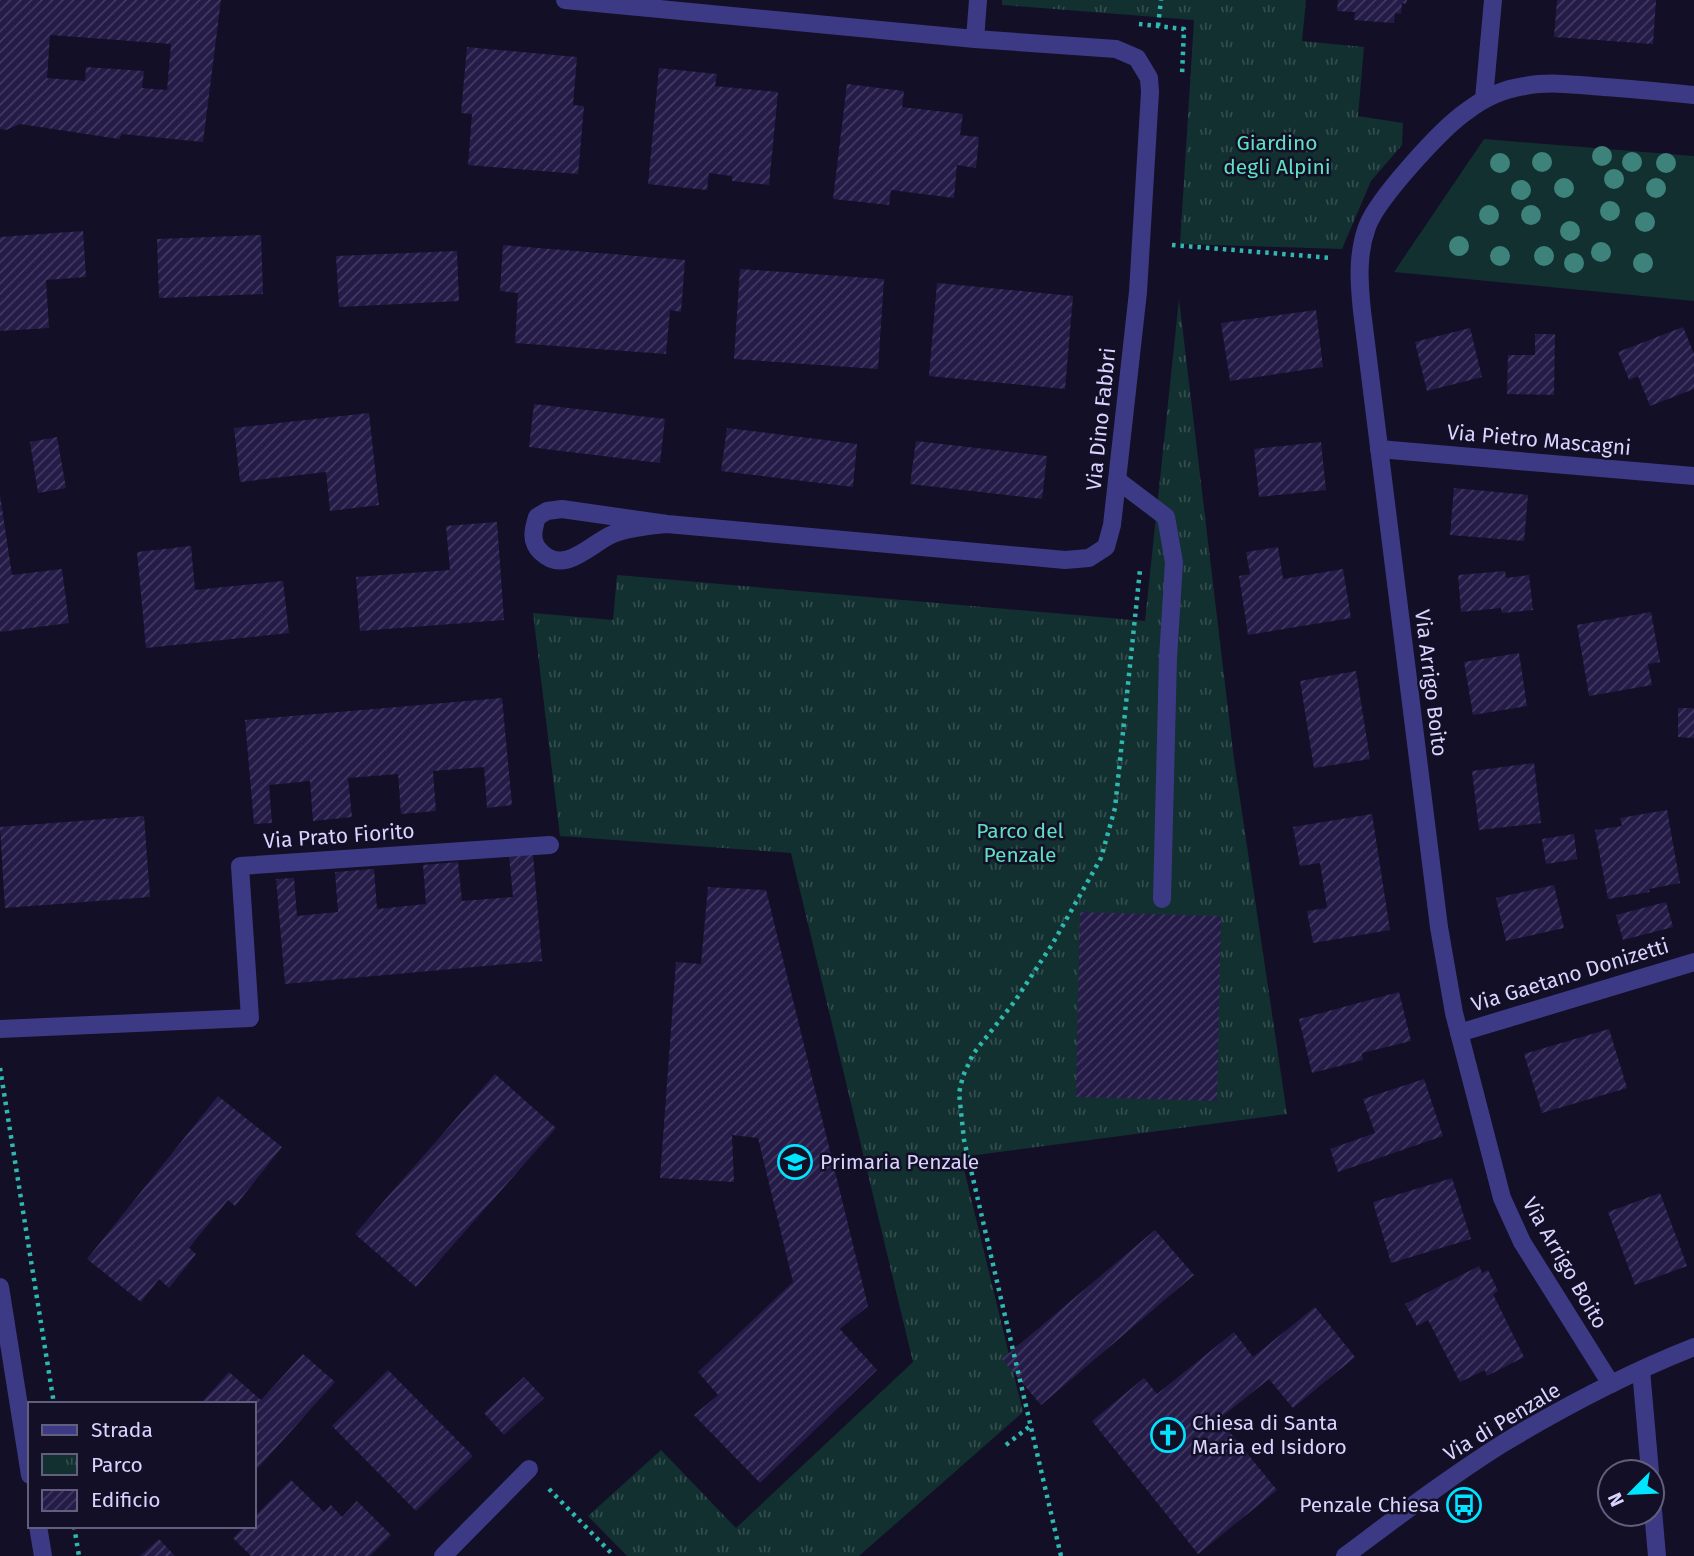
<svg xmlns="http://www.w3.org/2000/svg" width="1694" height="1556" viewBox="0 0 1694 1556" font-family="'Fira Sans',sans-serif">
<defs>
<pattern id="park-tufts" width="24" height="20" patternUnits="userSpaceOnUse" patternTransform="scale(1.75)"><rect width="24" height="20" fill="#12302f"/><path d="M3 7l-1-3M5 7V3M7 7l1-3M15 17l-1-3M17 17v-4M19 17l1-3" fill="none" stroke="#344d4e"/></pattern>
<pattern id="building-hatch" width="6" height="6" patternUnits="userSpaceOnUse" patternTransform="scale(1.75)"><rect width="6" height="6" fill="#241b47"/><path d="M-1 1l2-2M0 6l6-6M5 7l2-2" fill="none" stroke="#433b63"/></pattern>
</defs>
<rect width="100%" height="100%" fill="#130f26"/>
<polygon fill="#12302f" points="1484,139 1694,156 1694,301 1394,272"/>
<g fill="url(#park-tufts)">
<polygon points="1002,0 1306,0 1302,41 1364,47 1358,116 1403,123 1402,145 1371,181 1342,249 1180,244 1194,20 1002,5"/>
<polygon points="1179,299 1234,759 1287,1114 961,1157 1023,1412 859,1556 627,1556 588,1516 661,1450 736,1528 913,1362 791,853 560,836 533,613 613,620 617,575 1145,621"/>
</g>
<g fill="url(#building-hatch)" fill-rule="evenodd">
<path d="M 0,0 L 221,0 L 203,142 L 122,134 L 119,139 L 20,124 L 6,130 L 0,129 ZM 50,35 L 171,44 L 167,90 L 142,88 L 144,71 L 86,67 L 85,81 L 47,78 Z"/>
<polygon points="1338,0 1407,0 1406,4 1402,3 1401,14 1395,13 1394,23 1354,20 1355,12 1337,11"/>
<polygon points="1557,0 1656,0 1653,44 1554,37"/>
<polygon points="467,47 577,57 573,105 584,106 578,174 468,165 472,114 461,113"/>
<polygon points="659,68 717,74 715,86 778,92 769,185 732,181 732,176 709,173 707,190 648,184"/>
<polygon points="847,84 904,91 902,107 963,114 960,135 979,137 976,168 957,165 954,198 891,190 889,205 833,199"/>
<polygon points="83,231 86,277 46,280 49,328 0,331 0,237"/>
<polygon points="261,235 263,294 159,298 157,239"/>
<polygon points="503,245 685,260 681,312 670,310 666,354 515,343 518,293 500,291"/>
<polygon points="457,251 459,301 339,307 336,256"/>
<polygon points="740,269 884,279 878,369 734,359"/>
<polygon points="937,283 1073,296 1065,389 929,376"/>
<polygon points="1316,310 1323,367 1230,381 1221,323"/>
<polygon points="1683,327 1694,354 1694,389 1650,406 1638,376 1629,380 1618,352"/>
<polygon points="1470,328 1482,377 1427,391 1415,342"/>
<polygon points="1535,334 1555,334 1554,395 1507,394 1508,355 1535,355"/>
<polygon points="534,404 665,419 660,463 529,447"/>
<polygon points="369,413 379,505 330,511 326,472 240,482 234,428"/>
<polygon points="727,428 857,444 853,487 721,471"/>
<polygon points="57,437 66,488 38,493 30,442"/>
<polygon points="916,441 1047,456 1042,499 910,484"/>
<polygon points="1321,442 1326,490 1259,497 1254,449"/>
<polygon points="1454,488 1528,495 1524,541 1450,535"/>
<polygon points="0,495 12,575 62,569 69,623 0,632"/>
<polygon points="497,522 504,620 360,631 356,577 450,570 446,526"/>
<polygon points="191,546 195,590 283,581 289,633 146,648 137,552"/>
<polygon points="1278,547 1283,579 1343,569 1351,618 1248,635 1239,576 1250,574 1246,552"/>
<polygon points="1505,571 1506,578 1529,575 1533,610 1502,613 1501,608 1461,612 1458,575"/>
<polygon points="1651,612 1660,662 1648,664 1652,685 1589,696 1577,625"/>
<polygon points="1519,653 1527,706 1473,715 1464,662"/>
<polygon points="1356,671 1370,759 1314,768 1300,681"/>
<polygon points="502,698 512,805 487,808 484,767 433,771 436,811 401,814 398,774 348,778 352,817 313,821 310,781 269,785 272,823 254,824 245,720"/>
<polygon points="1678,708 1694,708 1694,738 1678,737"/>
<polygon points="1534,763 1541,823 1479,830 1472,771"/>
<polygon points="1667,810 1680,883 1649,889 1650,892 1608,899 1595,830 1622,826 1620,818"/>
<polygon points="1372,814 1390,930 1313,943 1307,911 1327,908 1320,863 1300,866 1293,827"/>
<polygon points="144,816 150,897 5,908 0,827"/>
<polygon points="1574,834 1577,859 1546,864 1542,839"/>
<polygon points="533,854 542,961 285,984 276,879 294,878 297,916 338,912 335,872 374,869 377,909 426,904 423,865 458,862 462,901 513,897 509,856"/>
<polygon points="1554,885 1564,928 1506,941 1496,898"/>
<polygon points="708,887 766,890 868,1306 840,1329 877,1370 760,1483 694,1415 718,1395 698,1372 793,1282 758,1138 732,1135 734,1182 660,1178 676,962 701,964"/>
<polygon points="1666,902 1673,927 1623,940 1616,915"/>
<polygon points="1080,912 1221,916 1217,1101 1076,1097"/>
<polygon points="1399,992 1411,1041 1362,1053 1363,1060 1312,1073 1299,1019"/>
<polygon points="1609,1029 1627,1088 1542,1113 1524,1054"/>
<polygon points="495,1074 556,1128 416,1287 355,1234"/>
<polygon points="1424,1079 1443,1136 1338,1172 1330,1149 1375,1133 1363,1099"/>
<polygon points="218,1096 282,1147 235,1206 228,1200 189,1248 196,1254 169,1288 159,1279 141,1302 87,1259"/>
<polygon points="1452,1178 1471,1239 1391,1263 1373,1202"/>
<polygon points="1660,1193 1687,1266 1635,1285 1608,1212"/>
<polygon points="1155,1230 1194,1275 1041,1405 1002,1359"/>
<polygon points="1479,1266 1482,1273 1488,1270 1498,1291 1493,1294 1524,1357 1487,1376 1485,1370 1460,1382 1428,1320 1417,1326 1405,1304"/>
<polygon points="1315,1307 1355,1357 1293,1408 1269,1379 1219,1419 1277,1490 1198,1554 1092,1421 1144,1378 1157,1394 1234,1332 1253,1357"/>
<polygon points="303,1354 335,1382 258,1468 254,1464 254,1404 205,1404 203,1401 229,1372 261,1400"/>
<polygon points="388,1370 473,1456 416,1511 332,1426"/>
<polygon points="524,1377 544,1398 504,1435 484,1413"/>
<polygon points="291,1480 324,1512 331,1505 342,1517 357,1501 391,1535 370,1556 251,1556 233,1538 245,1526 254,1526 254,1517"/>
<polygon points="159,1539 175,1556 140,1556"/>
</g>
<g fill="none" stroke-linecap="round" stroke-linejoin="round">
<g stroke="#2fb8b0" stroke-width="4.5" stroke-dasharray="3.5 5" stroke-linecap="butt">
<polyline points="1139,24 1184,29 1182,76"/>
<polyline points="1158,26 1161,0"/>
<polyline points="1172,245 1332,258"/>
<polyline points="0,1068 54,1404"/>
<polyline points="1006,1445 1030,1426"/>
<polyline points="549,1489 614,1556"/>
<polyline points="74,1526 79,1556"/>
<polyline points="1061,1556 964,1140 959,1093 963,1076 973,1054 1015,1001 1053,943 1101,858 1115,808 1140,570"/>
</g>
<g stroke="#3d3a85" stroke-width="18">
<path d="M 565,0 L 975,39 L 1116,49 L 1137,58 L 1149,78 L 1150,92 L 1138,292 L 1112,525 L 1106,547 L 1089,558 L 1065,560 L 667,524 L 562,509 L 547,511 L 537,517 C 533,530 530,542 541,552 C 565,576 591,543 613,534 C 630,527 649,526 667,524"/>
<polyline points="975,39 978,0"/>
<polyline points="1484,99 1493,0"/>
<polyline points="1379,449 1694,476"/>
<polyline points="1117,480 1166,517 1174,562 1168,658 1162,899"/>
<polyline points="0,1029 250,1018 240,866 550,845"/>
<polyline points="1459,1033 1694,962"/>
<polyline points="0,1287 30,1475"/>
<polyline points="1641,1370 1650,1472"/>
<path d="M 1611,1384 L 1522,1242 L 1502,1198 L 1454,1013 L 1439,927 L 1362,311 C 1359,282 1357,255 1367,227 C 1377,199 1442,128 1467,111 C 1484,98 1503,89 1525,86 C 1551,81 1578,85 1604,87 C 1634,89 1664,92 1694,95"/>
<polyline points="1652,1499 1657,1556"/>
<polyline points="38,1526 43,1556"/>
<polyline points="443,1556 529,1469"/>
<path d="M 1345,1556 C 1396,1518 1448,1478 1502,1444 C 1563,1407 1628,1373 1694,1347"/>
</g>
</g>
<g fill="#3d827b">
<circle cx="1602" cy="156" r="10"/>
<circle cx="1542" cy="162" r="10"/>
<circle cx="1632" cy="162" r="10"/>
<circle cx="1500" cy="163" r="10"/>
<circle cx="1666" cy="163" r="10"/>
<circle cx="1614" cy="179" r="10"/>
<circle cx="1564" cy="188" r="10"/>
<circle cx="1656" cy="188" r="10"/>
<circle cx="1521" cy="190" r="10"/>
<circle cx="1610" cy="211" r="10"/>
<circle cx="1489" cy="215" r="10"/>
<circle cx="1531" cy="215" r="10"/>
<circle cx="1645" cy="222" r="10"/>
<circle cx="1570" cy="231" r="10"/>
<circle cx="1459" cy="246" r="10"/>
<circle cx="1601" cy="252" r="10"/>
<circle cx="1500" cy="256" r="10"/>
<circle cx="1544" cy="256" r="10"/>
<circle cx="1574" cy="263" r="10"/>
<circle cx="1643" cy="263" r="10"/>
</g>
<defs>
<g id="school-ring" transform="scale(1.75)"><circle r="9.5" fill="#130f26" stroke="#00e5ff" stroke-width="1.5"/><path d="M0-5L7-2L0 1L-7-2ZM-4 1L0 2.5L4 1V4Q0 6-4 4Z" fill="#00e5ff"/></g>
<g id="church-ring" transform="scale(1.75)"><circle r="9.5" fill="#130f26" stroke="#00e5ff" stroke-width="1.5"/><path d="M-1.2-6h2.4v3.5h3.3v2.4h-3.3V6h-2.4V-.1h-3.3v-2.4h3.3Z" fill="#00e5ff"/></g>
<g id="bus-ring" transform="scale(1.75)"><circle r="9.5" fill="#130f26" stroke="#00e5ff" stroke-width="1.5"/><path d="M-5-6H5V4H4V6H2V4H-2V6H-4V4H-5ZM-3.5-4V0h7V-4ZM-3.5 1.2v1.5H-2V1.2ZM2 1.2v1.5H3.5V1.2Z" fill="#00e5ff"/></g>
</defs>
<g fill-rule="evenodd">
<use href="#school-ring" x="795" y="1162"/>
<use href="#church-ring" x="1168" y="1435"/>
<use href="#bus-ring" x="1464" y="1505"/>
</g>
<g text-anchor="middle" stroke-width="5" stroke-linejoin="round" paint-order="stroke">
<g font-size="21" fill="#5fe0c0" stroke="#130f26">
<text x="1277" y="150">Giardino<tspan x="1277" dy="24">degli Alpini</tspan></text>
<text x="1020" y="838">Parco del<tspan x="1020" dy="24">Penzale</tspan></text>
</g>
<g font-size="21" fill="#d9d4ff" stroke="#130f26">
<text transform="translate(1101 419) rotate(-84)" y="7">Via Dino Fabbri</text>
<text transform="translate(1539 440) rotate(5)" y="7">Via Pietro Mascagni</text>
<text transform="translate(1431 683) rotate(83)" y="7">Via Arrigo Boito</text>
<text transform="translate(339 836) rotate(-4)" y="7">Via Prato Fiorito</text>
<text transform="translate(1570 975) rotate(-17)" y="7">Via Gaetano Donizetti</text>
<text transform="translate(1565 1263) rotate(60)" y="7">Via Arrigo Boito</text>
<text transform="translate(1502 1422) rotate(-31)" y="7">Via di Penzale</text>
</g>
<g font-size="21" fill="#d9d4ff" stroke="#130f26" text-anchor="start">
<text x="820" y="1169">Primaria Penzale</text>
<text x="1192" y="1430">Chiesa di Santa<tspan x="1192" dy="24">Maria ed Isidoro</tspan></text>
<text x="1440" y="1512" text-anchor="end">Penzale Chiesa</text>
</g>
</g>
<rect x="28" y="1402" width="228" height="126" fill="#130f26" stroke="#625e7d" stroke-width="2"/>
<rect x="42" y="1425" width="35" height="10" fill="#3d3a85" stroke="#625e7d" stroke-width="2"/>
<text x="91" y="1437" font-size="21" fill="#d9d4ff">Strada</text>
<rect x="42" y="1454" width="35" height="21" fill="url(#park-tufts)" stroke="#625e7d" stroke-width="2"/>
<text x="91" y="1472" font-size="21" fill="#d9d4ff">Parco</text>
<rect x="42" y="1490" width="35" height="21" fill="url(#building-hatch)" stroke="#625e7d" stroke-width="2"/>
<text x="91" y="1507" font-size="21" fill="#d9d4ff">Edificio</text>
<g transform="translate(1631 1493) rotate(246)"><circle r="33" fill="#130f26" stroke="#625e7d" stroke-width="2"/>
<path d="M0-5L12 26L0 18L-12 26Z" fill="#00e5ff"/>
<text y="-10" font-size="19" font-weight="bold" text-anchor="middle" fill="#d9d4ff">N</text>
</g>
</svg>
